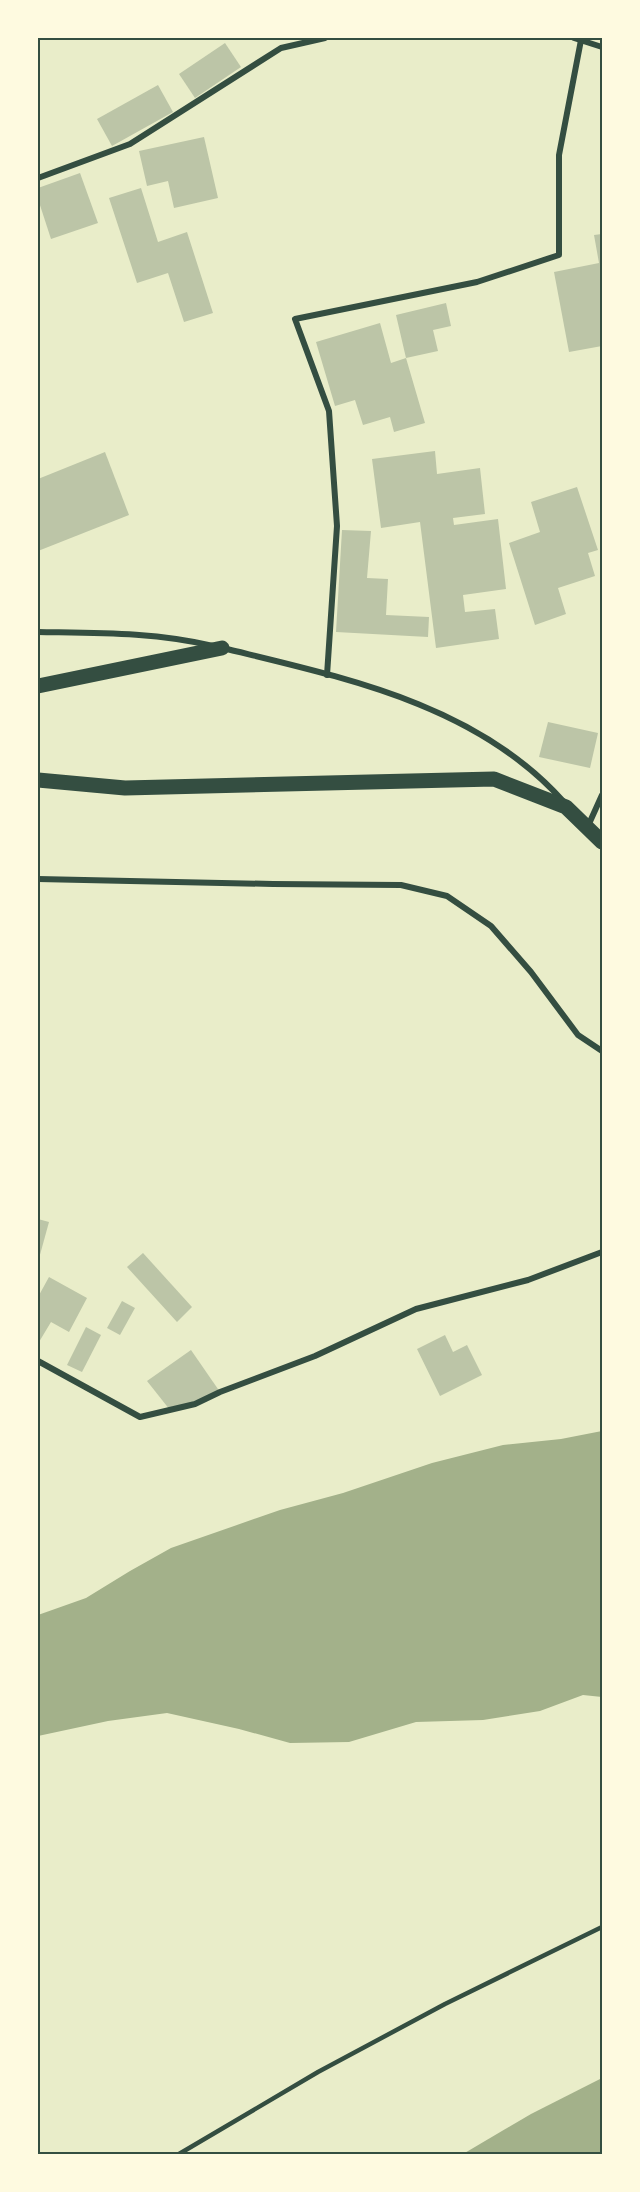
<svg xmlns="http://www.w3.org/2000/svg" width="640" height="2192" viewBox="0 0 640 2192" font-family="Raleway,sans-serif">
<rect width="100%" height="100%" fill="#e9edc9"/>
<g fill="#a3b18a">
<polygon points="602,1431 602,1697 583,1695 540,1711 483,1720 416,1722 349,1742 290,1743 239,1729 167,1713 108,1721 38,1736 38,1615 86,1598 130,1571 171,1548 280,1510 343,1493 432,1463 503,1445 561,1439"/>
<polygon points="602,2078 602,2154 463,2154 531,2114"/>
</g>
<g fill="#bcc5a7">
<polygon points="225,43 241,67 195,98 179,74"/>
<polygon points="158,85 173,112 112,146 97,119"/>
<polygon points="204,137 218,198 174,208 168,181 147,186 139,151"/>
<polygon points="80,173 98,223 51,239 38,199 38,188"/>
<polygon points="141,188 158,242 187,232 213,313 184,322 168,273 137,283 109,198"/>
<polygon points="602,234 602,346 569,352 554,272 599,263 594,235"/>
<polygon points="446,303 451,326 433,330 438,351 406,358 396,315"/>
<polygon points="380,323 391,363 406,358 425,423 394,432 390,417 363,425 355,400 335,406 316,342"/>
<polygon points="435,451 437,474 480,468 485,514 453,518 454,525 498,519 506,589 463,595 465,612 495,609 499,639 436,648 420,522 381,528 372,459"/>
<polygon points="105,452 129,515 38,551 38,479"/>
<polygon points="577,487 598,550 588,553 595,576 558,588 566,614 535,625 509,543 540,532 531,502"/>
<polygon points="342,530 371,531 367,578 388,579 386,615 429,617 428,637 336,632"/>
<polygon points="548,722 598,733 590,768 539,757"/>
<polygon points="38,1219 49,1222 38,1262"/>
<polygon points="143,1253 192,1307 177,1322 127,1267"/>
<polygon points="49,1277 87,1298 69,1332 51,1322 39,1342 38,1340 38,1297"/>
<polygon points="122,1301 135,1308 120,1335 107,1328"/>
<polygon points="86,1327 101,1335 82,1372 67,1365"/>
<polygon points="445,1335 453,1352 467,1345 482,1375 440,1396 417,1349"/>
<polygon points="191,1350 220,1392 170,1410 147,1381"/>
</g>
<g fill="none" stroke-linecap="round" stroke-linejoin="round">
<polyline stroke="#344e41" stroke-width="4.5" points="179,2154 318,2072 445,2004 602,1927"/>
<g stroke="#344e41" stroke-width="6">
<polyline points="574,38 602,47"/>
<polyline points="38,178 130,144 281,48 325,38"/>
<path d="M 38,632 C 97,633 155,632 213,646"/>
<path d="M 223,648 C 345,678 476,704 563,801"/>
<polyline points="327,675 337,526 329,411 295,319 477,282 559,255 559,155 581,40"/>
<polyline points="588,826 602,795"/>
<polyline points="38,879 273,884 401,885 447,896 491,926 531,972 578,1035 602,1051"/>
<polyline points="38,1361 140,1417 195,1404 220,1392 315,1356 416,1309 528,1280 602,1252"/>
</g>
<g stroke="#344e41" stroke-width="15">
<polyline points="38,686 222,648"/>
<polyline points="38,780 125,788 494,779 566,807 602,842"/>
</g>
</g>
<rect width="640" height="2192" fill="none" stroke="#fefae0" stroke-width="78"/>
<rect x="39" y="39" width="562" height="2114" fill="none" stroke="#344e41" stroke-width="2"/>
</svg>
